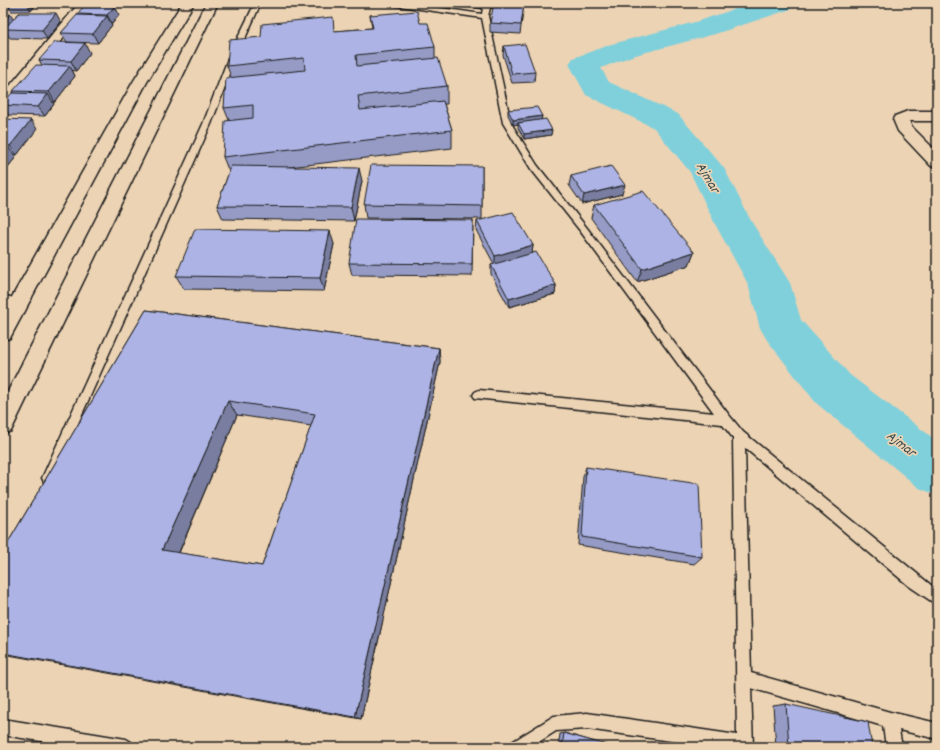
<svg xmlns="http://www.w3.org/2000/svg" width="940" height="750" viewBox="0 0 940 750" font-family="Dekko,sans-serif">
<rect width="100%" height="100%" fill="#ecd3b4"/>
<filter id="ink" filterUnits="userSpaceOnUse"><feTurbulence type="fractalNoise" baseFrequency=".025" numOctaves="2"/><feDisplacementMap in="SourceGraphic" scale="8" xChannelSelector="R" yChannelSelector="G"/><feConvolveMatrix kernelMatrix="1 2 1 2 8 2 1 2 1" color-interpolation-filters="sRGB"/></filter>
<g filter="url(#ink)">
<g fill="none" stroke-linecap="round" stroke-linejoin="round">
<polygon fill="#80d0db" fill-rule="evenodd" points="754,3 794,3 791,9 715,34 632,56 601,68 609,82 678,114 724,168 751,221 790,283 801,320 850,375 937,441 937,495 919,488 816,403 767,340 760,328 748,284 715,224 690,172 654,128 586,95 569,64 573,58 612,44 695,22"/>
<g stroke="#1c1c1c" stroke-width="3">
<g id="lane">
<polygon points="255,3 261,3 237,56 211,124 52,482 48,484 44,482 42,478 203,124 229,56"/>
<polygon points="389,3 406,3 482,14 483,8 454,3 486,5 497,3 490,8 488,16 511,123 537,165 587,228 729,415 743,432 937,590 937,605 909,586 745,448 751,673 890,712 937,723 937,739 899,730 902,747 886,747 883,726 751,688 753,747 713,747 587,729 556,731 531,747 509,747 512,742 549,719 554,716 587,713 737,735 733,438 722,424 475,398 473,395 475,392 479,390 714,413 581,232 531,169 503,123 482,18 392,5"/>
<polygon points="3,719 126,739 131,742 134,747 78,747 3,735"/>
</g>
</g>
<g stroke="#1c1c1c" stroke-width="3">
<g id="street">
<polygon points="79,3 92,3 8,107 3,109 3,94"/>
<polygon points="908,111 937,111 937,121 910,121 911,126 937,152 937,167 931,166 898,131 893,119 895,116"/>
<polygon points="3,295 24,301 27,307 24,313 17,315 3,311"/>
</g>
</g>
<g stroke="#1c1c1c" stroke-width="3">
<g id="secondary">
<polygon points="182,3 194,3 147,82 10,338 3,340 3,313 133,82"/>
<polygon points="206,3 218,3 11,431 3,434 3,401"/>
</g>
</g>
<use href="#lane" fill="#ecd3b4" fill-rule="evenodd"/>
<use href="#street" fill="#ecd3b4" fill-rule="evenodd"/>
<use href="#secondary" fill="#ecd3b4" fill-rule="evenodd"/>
</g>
<g fill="#959bc5" stroke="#1c1c1c" fill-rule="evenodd">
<polygon points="3,3 37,3 31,11 11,11 9,8 7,10 3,10"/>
<polygon points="524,4 520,34 490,32 490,23"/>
<polygon points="115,6 119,15 112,24 111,24 112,25 98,43 67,42 61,33 78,15 77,14"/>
<polygon points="3,14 13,19 61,22 47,39 10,38 7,34 3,39"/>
<polygon points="370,15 420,23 435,47 435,58 447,86 447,104 444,104 452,130 452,148 289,167 362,181 354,221 223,219 217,206 229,172 223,157 229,120 224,108 231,77 227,66 335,31 372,28"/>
<polygon points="504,46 535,72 534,82 512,83 503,55"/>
<polygon points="90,53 76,71 72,70 75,76 55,102 53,102 54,104 45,116 8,115 3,108 3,103 14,93 13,91 42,65 39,60"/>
<polygon points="508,110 542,116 541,119 551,135 524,139 518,128 518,124 513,125 508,115"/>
<polygon points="3,119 37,129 17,155 14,155 16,157 3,173"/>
<polygon points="482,166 482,219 366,218 364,204"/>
<polygon points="571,176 622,194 582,204 569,185"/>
<polygon points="594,205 694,252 689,265 637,282 591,218"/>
<polygon points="473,220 472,276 352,275 349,263"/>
<polygon points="477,221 533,245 532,253 556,285 555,294 509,307 491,274 491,265 494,264 476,230"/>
<polygon points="334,244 324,291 184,289 176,276"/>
<path d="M 146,310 L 439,348 L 440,362 L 361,719 L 3,654 L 3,551 ZM 237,415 L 311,426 L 262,566 L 179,553 Z"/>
<polygon points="586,467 702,557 694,564 578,545 583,477"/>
<polygon points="786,704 872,747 776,747 773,706"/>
<polygon points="564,733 613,747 558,747 560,734"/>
</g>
<g fill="#797ea0" stroke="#1c1c1c">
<polygon points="7,3 9,8 7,10 5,5"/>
<polygon points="27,3 37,3 31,11"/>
<polygon points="115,6 119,15 112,24 107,15"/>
<polygon points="56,13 61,22 47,39 42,30"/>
<polygon points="10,14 16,23 4,29 7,34 3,39 3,22"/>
<polygon points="107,16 112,25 98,43 93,34"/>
<polygon points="85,43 90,53 76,71 71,61"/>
<polygon points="70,66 75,76 55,102 49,92"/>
<polygon points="48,94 54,104 45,116 38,107"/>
<polygon points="542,116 541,121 518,123 518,124 513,125 513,120"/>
<polygon points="31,120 37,129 17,155 10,146"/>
<polygon points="552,130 551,135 524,139 524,134"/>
<polygon points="8,147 16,157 3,173 3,154"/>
<polygon points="359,168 362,181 354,221 351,207"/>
<polygon points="625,185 622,194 582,204 584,195"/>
<polygon points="330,231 334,244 324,291 320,278"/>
<polygon points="533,245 532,254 495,265 495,256"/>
<polygon points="694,252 689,265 637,282 642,269"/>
<polygon points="556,285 555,294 509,307 509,299"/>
<polygon points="439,348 440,362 361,719 355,717"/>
<polygon points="228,401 237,415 176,559 162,550"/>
</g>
<g fill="#adb4e5" stroke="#1c1c1c" fill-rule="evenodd">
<polygon points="3,3 7,3 5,5 3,5"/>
<polygon points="494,3 524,4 521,25 490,23"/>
<polygon points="85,5 115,6 107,15 77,14"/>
<polygon points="417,11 420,23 428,23 435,47 356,55 357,66 438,58 447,86 358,96 360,110 443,101 452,130 223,157 225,121 253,118 253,105 224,108 226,78 305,70 304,58 227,66 229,40 261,37 262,24 333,17 334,31 373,28 370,15"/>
<polygon points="19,13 56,13 42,30 4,29"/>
<polygon points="3,14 10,14 3,22"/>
<polygon points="77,15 107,16 93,34 61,33"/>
<polygon points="55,42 85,43 71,61 39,60"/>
<polygon points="525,44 535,72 512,74 504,46"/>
<polygon points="36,65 70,66 49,92 13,91"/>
<polygon points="12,93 48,94 38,107 3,105 3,103"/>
<polygon points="537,107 542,116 513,120 508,110"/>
<polygon points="3,119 31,120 10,146 3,145"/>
<polygon points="546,119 552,130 524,134 518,123"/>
<polygon points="3,147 8,147 3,154"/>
<polygon points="371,165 482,166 482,206 364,204"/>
<polygon points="231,166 359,168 351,207 217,206"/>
<polygon points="611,166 625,185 584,195 571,176"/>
<polygon points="643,191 694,252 642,269 594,205"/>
<polygon points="513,212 533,245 495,256 477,221"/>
<polygon points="356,219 473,220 472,264 349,263"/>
<polygon points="195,229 330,231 320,278 176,276"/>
<polygon points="536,252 556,285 509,299 491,265"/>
<path d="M 146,310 L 439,348 L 355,717 L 3,653 L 3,551 ZM 228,401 L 315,414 L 262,566 L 162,550 Z"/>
<polygon points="586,467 699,484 702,557 582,537"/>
<polygon points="786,704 868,722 872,747 789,747"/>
<polygon points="564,733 613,747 562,747"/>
</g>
</g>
<g text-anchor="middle" stroke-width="3.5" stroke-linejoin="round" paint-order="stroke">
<g font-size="14" font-style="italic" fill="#35494c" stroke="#ecd3b4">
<text transform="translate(709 177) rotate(59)" y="5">Ajmar</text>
<text transform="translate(902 443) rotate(38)" y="5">Ajmar</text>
</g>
</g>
<rect width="940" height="750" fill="none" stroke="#ecd3b4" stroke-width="16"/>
<rect x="8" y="8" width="924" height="734" fill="none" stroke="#1c1c1c" stroke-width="1.5" filter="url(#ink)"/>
</svg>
